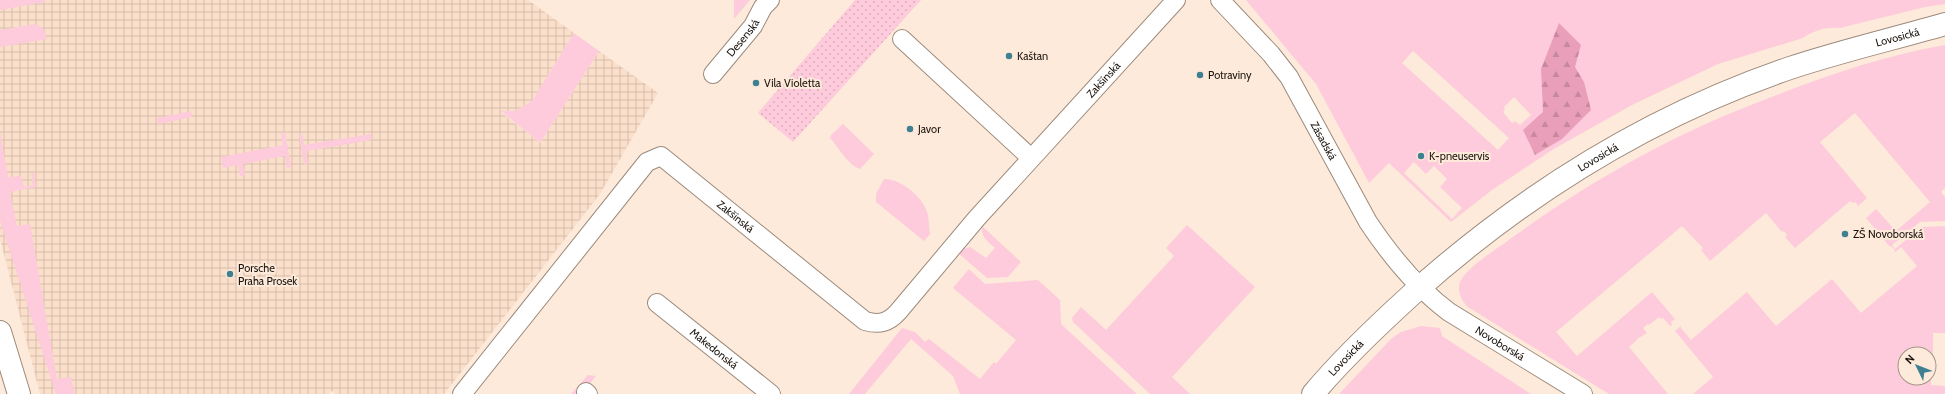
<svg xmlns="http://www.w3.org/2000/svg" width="1945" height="394" viewBox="0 0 1945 394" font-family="Cabin,sans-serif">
<defs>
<pattern id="industrial-grid" width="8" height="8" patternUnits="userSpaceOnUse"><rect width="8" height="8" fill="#fadfca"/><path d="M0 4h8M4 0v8" fill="none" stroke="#d6beac"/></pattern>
<pattern id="forest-firs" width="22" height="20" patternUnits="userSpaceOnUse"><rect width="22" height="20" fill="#e99fb9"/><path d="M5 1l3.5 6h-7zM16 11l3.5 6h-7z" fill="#c7889e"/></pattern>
<pattern id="garden-dots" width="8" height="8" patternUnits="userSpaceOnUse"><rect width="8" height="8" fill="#fdcbdb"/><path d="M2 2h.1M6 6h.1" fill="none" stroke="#d8adbb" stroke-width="1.8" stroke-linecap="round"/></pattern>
</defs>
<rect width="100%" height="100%" fill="#feeada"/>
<polygon fill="url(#industrial-grid)" points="0,0 528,0 574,33 532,101 516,111 501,112 540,143 599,51 658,93 600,194 444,394 335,394 334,391 330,392 330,394 40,394 0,239"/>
<g fill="#fdcbdb" fill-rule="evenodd">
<polygon points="0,0 45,0 45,2 0,10"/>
<polygon points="734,0 750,0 734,19"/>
<path d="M 1246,0 L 1945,0 L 1945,4 L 1925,7 L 1840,28 C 1827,27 1814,30 1803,38 L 1718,64 L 1632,105 L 1552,150 L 1492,190 L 1451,222 L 1389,163 L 1369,183 L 1316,84 ZM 1413,51 L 1509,138 L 1498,150 L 1402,63 ZM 1514,97 L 1531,115 L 1520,125 L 1515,121 L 1512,123 L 1503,112 L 1505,109 L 1504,107 ZM 1414,162 L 1426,174 L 1434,166 L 1447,179 L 1440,187 L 1462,208 L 1452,219 L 1404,173 Z"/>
<polygon points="35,24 43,28 47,39 0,47 0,30"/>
<polygon points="574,33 599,51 540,143 501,111 516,111 532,101"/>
<path d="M 1945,45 L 1945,188 L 1941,192 L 1945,197 L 1945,221 L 1920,222 L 1892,245 L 1895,249 L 1922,227 L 1945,226 L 1945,333 L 1933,333 L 1933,378 L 1931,378 L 1931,385 L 1945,386 L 1945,394 L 1693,394 L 1713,377 L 1675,331 L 1681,326 L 1681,328 L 1691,340 L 1747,292 L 1776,326 L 1832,279 L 1861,313 L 1917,266 L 1901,247 L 1894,253 L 1895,250 L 1891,246 L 1890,247 L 1866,218 L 1876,209 L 1896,231 L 1930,202 L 1855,113 L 1820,142 L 1867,198 L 1857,207 L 1858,205 L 1855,202 L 1853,203 L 1850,201 L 1795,248 L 1785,237 L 1787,235 L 1784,231 L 1782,232 L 1766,213 L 1710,261 L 1701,250 L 1703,248 L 1682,226 L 1556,332 L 1577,356 L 1652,292 L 1675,319 L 1671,322 L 1672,325 L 1670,326 L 1663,318 L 1661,319 L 1659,317 L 1649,325 L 1648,324 L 1643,328 L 1647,333 L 1637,339 L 1637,340 L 1629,347 L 1668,394 L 1609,394 L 1468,307 C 1461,301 1456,289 1461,280 C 1468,268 1490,253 1502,245 C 1575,191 1656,143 1741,109 C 1806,83 1875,57 1945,45 ZM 1905,354 L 1929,354 L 1929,378 L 1905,378 Z"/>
<polygon points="191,111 192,117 158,124 157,118"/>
<path d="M 843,124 L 874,154 L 860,169 C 848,165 839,148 830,138 L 831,135 Z"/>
<polygon points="0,131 8,177 21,176 24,187 33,185 31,173 34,173 36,187 10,192 17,226 30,224 57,379 71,377 75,394 56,394 0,221"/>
<polygon points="285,132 291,167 287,168 285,156 243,164 245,175 240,176 238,165 223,168 221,157 283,145 281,133"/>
<polygon points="302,134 304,145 371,134 372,140 306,151 308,164 304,165 299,135"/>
<path d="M 884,179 C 902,179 924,198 928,215 C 929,221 929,228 930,234 L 924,241 L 876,202 L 876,194 Z"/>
<polygon points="1187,225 1255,287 1172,377 1190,394 1150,394 1073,322 1072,318 1081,307 1106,330 1174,256 1166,248"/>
<path d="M 982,226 L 1021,262 L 1008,277 L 987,278 L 957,252 L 960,250 L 970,247 L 986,258 L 995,248 C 987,241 981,237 982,226 Z"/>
<polygon points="969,269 985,284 1038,280 1060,300 1061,324 1137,394 960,394 953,376 911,339 865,394 849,394 902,328 915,332 925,342 929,339 980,379 994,362 996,364 1016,340 953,288"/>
<polygon points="1421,326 1440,328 1442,336 1531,394 1339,394 1391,339 1401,332"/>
<polygon points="588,375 596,376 581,394 571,394"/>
</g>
<polygon fill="url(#forest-firs)" points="1559,23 1581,45 1575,67 1584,82 1591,110 1562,139 1535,155 1523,130 1543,112 1541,69"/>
<polygon fill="url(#garden-dots)" points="855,0 921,0 793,142 758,113"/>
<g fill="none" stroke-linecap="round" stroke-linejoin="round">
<g stroke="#9c8a7b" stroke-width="20">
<g id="street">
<path id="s1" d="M 1220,0 L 1271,54 L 1289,77 L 1368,222 C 1390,255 1417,288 1449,312 L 1583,394"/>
<polyline points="902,39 1031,158"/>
<path id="s2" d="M 713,74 L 753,26 L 763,7 L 770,0"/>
<path id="s3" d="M 657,303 L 771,394"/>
<polyline points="586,392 588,394"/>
<path id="s4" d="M 462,394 L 647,162 L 661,156 L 865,321 C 879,325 888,323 898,312 L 977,218 L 1176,0"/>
</g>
</g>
<g stroke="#9c8a7b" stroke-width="24">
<g id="secondary">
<path id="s5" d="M 1313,394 C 1342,359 1376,327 1410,296 C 1521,196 1649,116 1790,68 C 1841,51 1893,39 1945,24"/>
</g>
</g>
<g stroke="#9c8a7b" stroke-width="24">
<polyline id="highway" points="0,332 19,394"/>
</g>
<use href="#street" stroke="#fff" stroke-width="18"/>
<use href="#secondary" stroke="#fff" stroke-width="22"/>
<use href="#highway" stroke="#fff" stroke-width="22"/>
</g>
<g fill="#3e8091" stroke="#feeada" stroke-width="1.5">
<circle cx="1009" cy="56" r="4"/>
<circle cx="1200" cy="75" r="4"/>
<circle cx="756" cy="83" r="4"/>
<circle cx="910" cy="129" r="4"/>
<circle cx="1421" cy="156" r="4"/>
<circle cx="1845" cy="234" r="4"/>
<circle cx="230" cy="274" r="4"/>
</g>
<g text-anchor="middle" stroke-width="4" stroke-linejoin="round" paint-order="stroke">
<g font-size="11" fill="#1c150f" stroke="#feeada">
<text dy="4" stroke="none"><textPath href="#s2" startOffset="47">Desenská</textPath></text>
<text dy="4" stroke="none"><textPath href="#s5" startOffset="696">Lovosická</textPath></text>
<text dy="4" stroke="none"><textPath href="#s4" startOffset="921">Zakšínská</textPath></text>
<text dy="4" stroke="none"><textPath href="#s1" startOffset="176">Zásadská</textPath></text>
<text dy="4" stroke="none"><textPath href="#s5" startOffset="372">Lovosická</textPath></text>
<text dy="4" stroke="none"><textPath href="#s4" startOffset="408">Zakšínská</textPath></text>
<text dy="4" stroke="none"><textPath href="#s1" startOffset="450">Novoborská</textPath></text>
<text dy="4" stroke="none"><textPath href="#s3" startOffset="73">Makedonská</textPath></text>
<text dy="4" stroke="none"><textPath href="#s5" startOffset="49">Lovosická</textPath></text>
</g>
<g font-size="11" fill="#1c150f" stroke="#feeada" text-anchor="start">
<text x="1017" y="60">Kaštan</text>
<text x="1208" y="79">Potraviny</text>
<text x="764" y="87">Vila Violetta</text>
<text x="918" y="133">Javor</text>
<text x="1429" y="160">K-pneuservis</text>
<text x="1853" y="238">ZŠ Novoborská</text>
<text x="238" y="272">Porsche<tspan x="238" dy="13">Praha Prosek</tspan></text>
</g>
</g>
<g transform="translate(1917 366) rotate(313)"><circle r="19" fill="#feeada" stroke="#a49589"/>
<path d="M0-3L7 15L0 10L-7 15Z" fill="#3e8091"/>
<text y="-6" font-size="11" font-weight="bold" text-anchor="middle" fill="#1c150f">N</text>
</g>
</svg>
